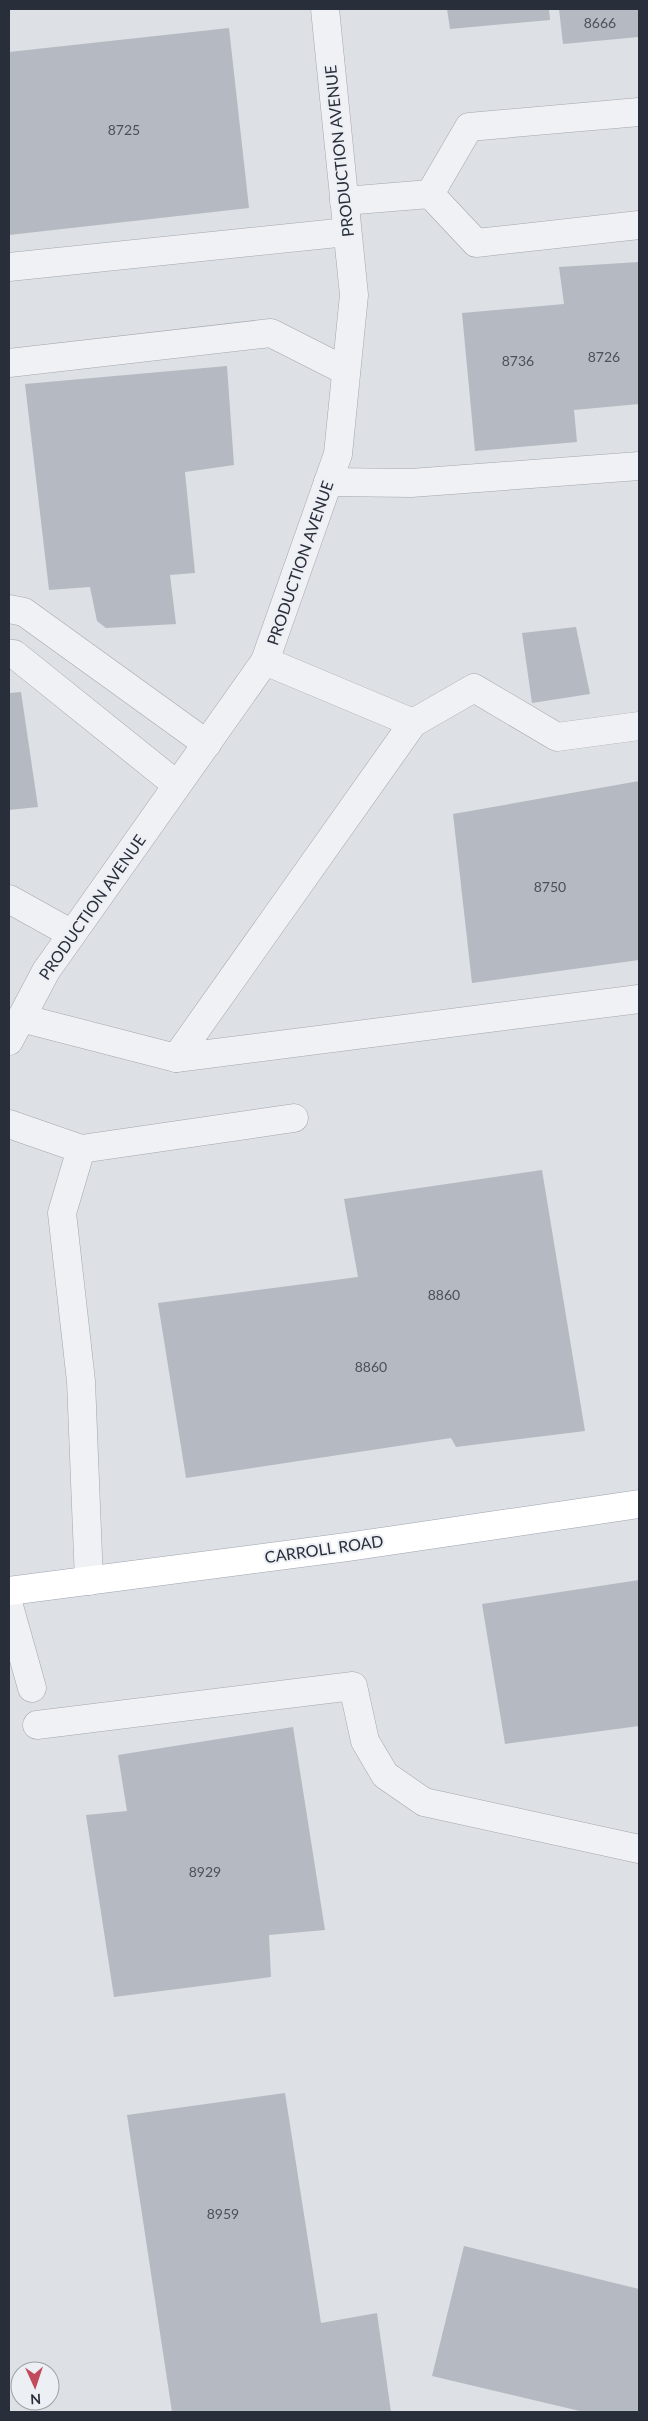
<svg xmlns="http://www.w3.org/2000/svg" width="648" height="2421" viewBox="0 0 648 2421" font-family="Lato,sans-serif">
<rect width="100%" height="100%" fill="#dde0e5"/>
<g fill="#b5b9c1">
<polygon points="447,9 549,9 550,20 450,29"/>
<polygon points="559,9 639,9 639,37 563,44"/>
<polygon points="229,28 249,208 9,235 9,52"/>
<polygon points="639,262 639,404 574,410 577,442 475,451 462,313 564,304 559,267"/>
<polygon points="227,366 234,465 185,472 195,573 170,575 176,624 106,628 97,621 90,587 49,590 25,384"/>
<polygon points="576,627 590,694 532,703 522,633"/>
<polygon points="21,692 38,807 9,810 9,693"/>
<polygon points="639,781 639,960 472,983 453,814"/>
<polygon points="542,1170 585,1431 456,1447 451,1438 186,1478 158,1303 358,1277 344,1199"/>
<polygon points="639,1580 639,1726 505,1744 482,1604"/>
<polygon points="293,1727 325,1930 269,1935 271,1977 114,1997 86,1815 127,1811 118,1755"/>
<polygon points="285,2093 321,2323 377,2313 391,2412 172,2412 127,2115"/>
<polygon points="464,2246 639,2289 639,2412 584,2412 432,2376"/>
</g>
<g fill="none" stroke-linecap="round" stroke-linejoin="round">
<g stroke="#a3a7ae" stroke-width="29">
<g id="minor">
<polyline points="430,194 469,127 639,112"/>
<polyline points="430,194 476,243 639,225"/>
<polyline points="344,201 430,194"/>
<polyline points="9,267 347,232"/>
<polyline points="9,363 271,333 346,371"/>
<polyline points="328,482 411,483 639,466"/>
<polyline points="9,609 24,612 207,744"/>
<polyline points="9,654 14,654 177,785"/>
<polyline points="265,661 413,723"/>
<polyline points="639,726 557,737 474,688 413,723 176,1058 639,999"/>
<polyline points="9,899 72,934"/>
<polyline points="21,1018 176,1058"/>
<polyline points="9,1041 46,971 265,661 338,454 354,295 325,9"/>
<polyline points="9,1124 81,1149"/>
<polyline points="89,1581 81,1381 62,1213 81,1149 294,1118"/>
<polyline points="9,1606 32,1688"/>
<polyline points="37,1725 353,1686 365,1741 385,1775 424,1802 639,1849"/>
</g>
</g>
<g stroke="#9da4b0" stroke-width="29">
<polyline id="major" points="9,1591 347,1547 639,1504"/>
</g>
<use href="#minor" stroke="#eff1f4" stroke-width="28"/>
<use href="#major" stroke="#fff" stroke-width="28"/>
</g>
<g text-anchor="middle" stroke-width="4" stroke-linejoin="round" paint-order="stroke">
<g font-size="14" fill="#4b515c">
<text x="600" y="28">8666</text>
<text x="124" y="135">8725</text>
<text x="604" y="362">8726</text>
<text x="518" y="366">8736</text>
<text x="550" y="892">8750</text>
<text x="444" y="1300">8860</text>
<text x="371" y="1372">8860</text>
<text x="205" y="1877">8929</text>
<text x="223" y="2219">8959</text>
</g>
<g font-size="16" fill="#282e3a" stroke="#eceff3">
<text transform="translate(339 151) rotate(-96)" y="6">PRODUCTION AVENUE</text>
<text transform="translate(300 563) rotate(-71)" y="6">PRODUCTION AVENUE</text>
<text transform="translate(92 907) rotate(-55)" y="6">PRODUCTION AVENUE</text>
<text transform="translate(324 1549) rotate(-8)" y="6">CARROLL ROAD</text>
</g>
</g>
<rect width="648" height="2421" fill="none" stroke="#282e3a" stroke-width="20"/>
<g transform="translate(35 2386) rotate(177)"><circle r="24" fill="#eceff3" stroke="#9ea2a9"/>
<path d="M0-4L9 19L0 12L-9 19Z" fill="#c14b5a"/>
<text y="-8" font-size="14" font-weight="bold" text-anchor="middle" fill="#282e3a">N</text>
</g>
</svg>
